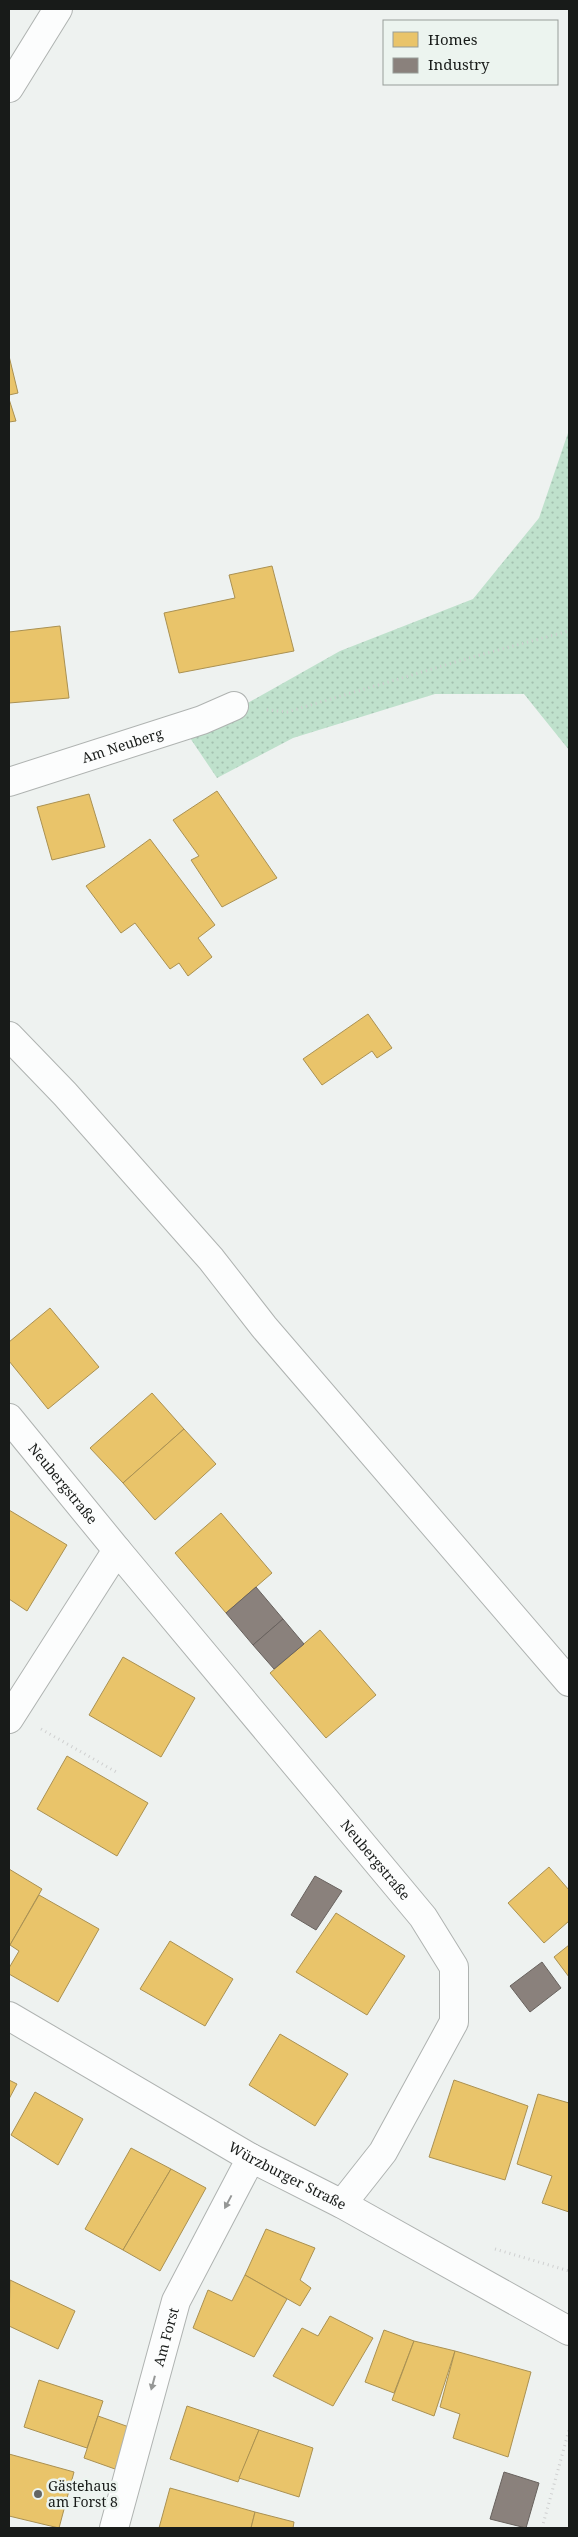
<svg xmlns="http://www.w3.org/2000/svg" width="578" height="2537" viewBox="0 0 578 2537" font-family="'Noto Serif',serif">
<defs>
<pattern id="grass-dots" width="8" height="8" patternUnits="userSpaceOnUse" patternTransform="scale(1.25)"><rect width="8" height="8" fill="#bfe1cc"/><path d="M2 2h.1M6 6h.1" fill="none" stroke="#a3c0af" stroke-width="1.8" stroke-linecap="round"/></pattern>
</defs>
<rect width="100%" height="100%" fill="#eef2f0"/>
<polygon fill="url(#grass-dots)" points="569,430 569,750 524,694 435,694 293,738 217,778 186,732 221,718 340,651 473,599 539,518"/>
<g fill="#e9c46a" stroke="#aa9152">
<polygon points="9,356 18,393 9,395"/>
<polygon points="9,399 16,421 9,422"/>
<polygon points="272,566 294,651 179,673 164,613 235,598 229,575"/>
<polygon points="60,626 69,698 9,703 9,632"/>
<polygon points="217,791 277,878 222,907 191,860 199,856 173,820"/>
<polygon points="89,794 105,847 52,860 37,807"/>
<polygon points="150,839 215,925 198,938 212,957 188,976 179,963 170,969 135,923 121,933 86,886"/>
<polygon points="368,1014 392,1048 377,1058 372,1051 322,1085 303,1059"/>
<polygon points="50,1308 99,1367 48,1409 9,1361 9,1342"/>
<polygon points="152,1393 184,1429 123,1483 90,1448"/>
<polygon points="184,1429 216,1464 155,1520 123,1483"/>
<polygon points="9,1510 67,1545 27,1611 9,1599"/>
<polygon points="221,1513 272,1573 226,1613 175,1553"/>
<polygon points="320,1630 376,1695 326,1738 270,1673"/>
<polygon points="123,1657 195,1698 161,1757 89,1715"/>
<polygon points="67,1756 148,1803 117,1856 37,1809"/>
<polygon points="549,1867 569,1890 569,1921 544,1943 508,1903"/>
<polygon points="9,1869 42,1889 10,1945 9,1944"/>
<polygon points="39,1895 99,1929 58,2002 9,1974 9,1968 19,1951 10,1945"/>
<polygon points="336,1913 405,1956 367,2015 296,1972"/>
<polygon points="170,1941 233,1979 205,2026 140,1989"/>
<polygon points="569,1945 569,1977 554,1957"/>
<polygon points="280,2034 348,2074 315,2126 249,2085"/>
<polygon points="9,2080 17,2084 9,2099"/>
<polygon points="454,2080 528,2106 505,2180 429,2157"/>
<polygon points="35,2092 83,2119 58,2165 11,2135"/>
<polygon points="538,2094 569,2103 569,2212 542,2203 552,2176 517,2164"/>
<polygon points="131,2148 171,2169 123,2250 85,2229"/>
<polygon points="171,2169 206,2188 160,2271 123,2250"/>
<polygon points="266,2229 315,2248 300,2280 311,2288 300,2306 245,2275"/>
<polygon points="245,2275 287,2299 254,2357 193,2328 208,2290 232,2301"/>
<polygon points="10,2280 75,2311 58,2349 9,2326"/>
<polygon points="330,2316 373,2338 333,2406 273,2376 302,2328 318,2336"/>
<polygon points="384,2330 414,2341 394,2393 365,2382"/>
<polygon points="414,2341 455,2351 434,2416 392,2400"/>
<polygon points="455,2351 531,2372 508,2457 453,2438 460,2414 440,2407"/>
<polygon points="39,2380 103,2401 87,2448 24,2427"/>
<polygon points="187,2406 259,2430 238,2482 170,2459"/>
<polygon points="98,2416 129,2427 115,2469 84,2458"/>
<polygon points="259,2430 313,2448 299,2497 239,2478"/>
<polygon points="9,2454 74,2472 59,2528 9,2516"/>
<polygon points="170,2488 255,2512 251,2528 159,2528"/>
<polygon points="255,2512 294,2522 293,2528 251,2528"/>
</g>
<g fill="#8a817c" stroke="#68625e">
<polygon points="256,1587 283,1619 253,1645 226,1613"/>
<polygon points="283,1619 304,1644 274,1669 253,1645"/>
<polygon points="315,1876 342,1891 316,1930 291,1915"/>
<polygon points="542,1962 561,1988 530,2012 510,1986"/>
<polygon points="504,2472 539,2483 526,2528 490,2519"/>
</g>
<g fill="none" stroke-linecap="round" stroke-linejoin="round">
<g stroke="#afb3b1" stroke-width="30">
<g id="minor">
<path id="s1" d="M 9,782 L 202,720 L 234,706"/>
<path id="s2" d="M 9,1418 L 117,1550"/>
<path id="s3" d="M 9,1719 L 117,1550 L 423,1917 L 454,1967 L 454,2022 L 383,2152 L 342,2204"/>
<path id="s4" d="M 9,2016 L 251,2158 L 342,2204 L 569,2331"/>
<path id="s5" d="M 114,2528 L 176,2301 L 251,2158"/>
</g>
</g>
<g stroke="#afb3b1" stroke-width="30">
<g id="secondary">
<polyline points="9,88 58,9"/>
<polyline points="9,1036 65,1094 211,1259 264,1327 569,1682"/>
</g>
</g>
<g stroke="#cfd0d0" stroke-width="3" stroke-dasharray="1 4" stroke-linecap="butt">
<polyline points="267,710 287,712 476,656 569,631"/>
<polyline points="41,1729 118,1773"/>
<polyline points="495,2249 569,2271"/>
<polyline points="542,2528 569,2430"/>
</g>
<use href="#minor" stroke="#fcfdfd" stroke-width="28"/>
<use href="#secondary" stroke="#fcfdfd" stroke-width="28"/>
</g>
<defs><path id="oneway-solid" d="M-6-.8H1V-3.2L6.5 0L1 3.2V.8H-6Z" transform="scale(1.25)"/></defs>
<g fill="#959796">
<use href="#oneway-solid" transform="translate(228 2202) rotate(118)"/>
<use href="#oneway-solid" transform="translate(153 2383) rotate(105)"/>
</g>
<circle fill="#636664" stroke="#ecf4ef" stroke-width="2" cx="38" cy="2494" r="5"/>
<g text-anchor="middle" stroke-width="5" stroke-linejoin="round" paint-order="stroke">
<g font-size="14" fill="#181b19" stroke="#ecf4ef">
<text dy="5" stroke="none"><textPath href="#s1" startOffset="119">Am Neuberg</textPath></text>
<text dy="5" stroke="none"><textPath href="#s2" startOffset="85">Neubergstraße</textPath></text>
<text dy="5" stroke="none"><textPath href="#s3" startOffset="604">Neubergstraße</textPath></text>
<text dy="5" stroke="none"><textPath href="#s4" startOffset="321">Würzburger Straße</textPath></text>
<text dy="5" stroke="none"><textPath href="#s5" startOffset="198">Am Forst</textPath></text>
</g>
<g font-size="14" fill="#181b19" stroke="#ecf4ef" text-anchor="start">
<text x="48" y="2491">Gästehaus<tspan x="48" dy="16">am Forst 8</tspan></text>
</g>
</g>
<rect width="578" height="2537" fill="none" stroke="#181b19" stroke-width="20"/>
<rect x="383" y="20" width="175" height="65" fill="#ecf4ef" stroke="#979d99"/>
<rect x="393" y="32" width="25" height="15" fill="#e9c46a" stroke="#979d99"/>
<text x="428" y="45" font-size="15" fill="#181b19">Homes</text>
<rect x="393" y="58" width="25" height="15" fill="#8a817c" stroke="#979d99"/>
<text x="428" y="70" font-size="15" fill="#181b19">Industry</text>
</svg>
